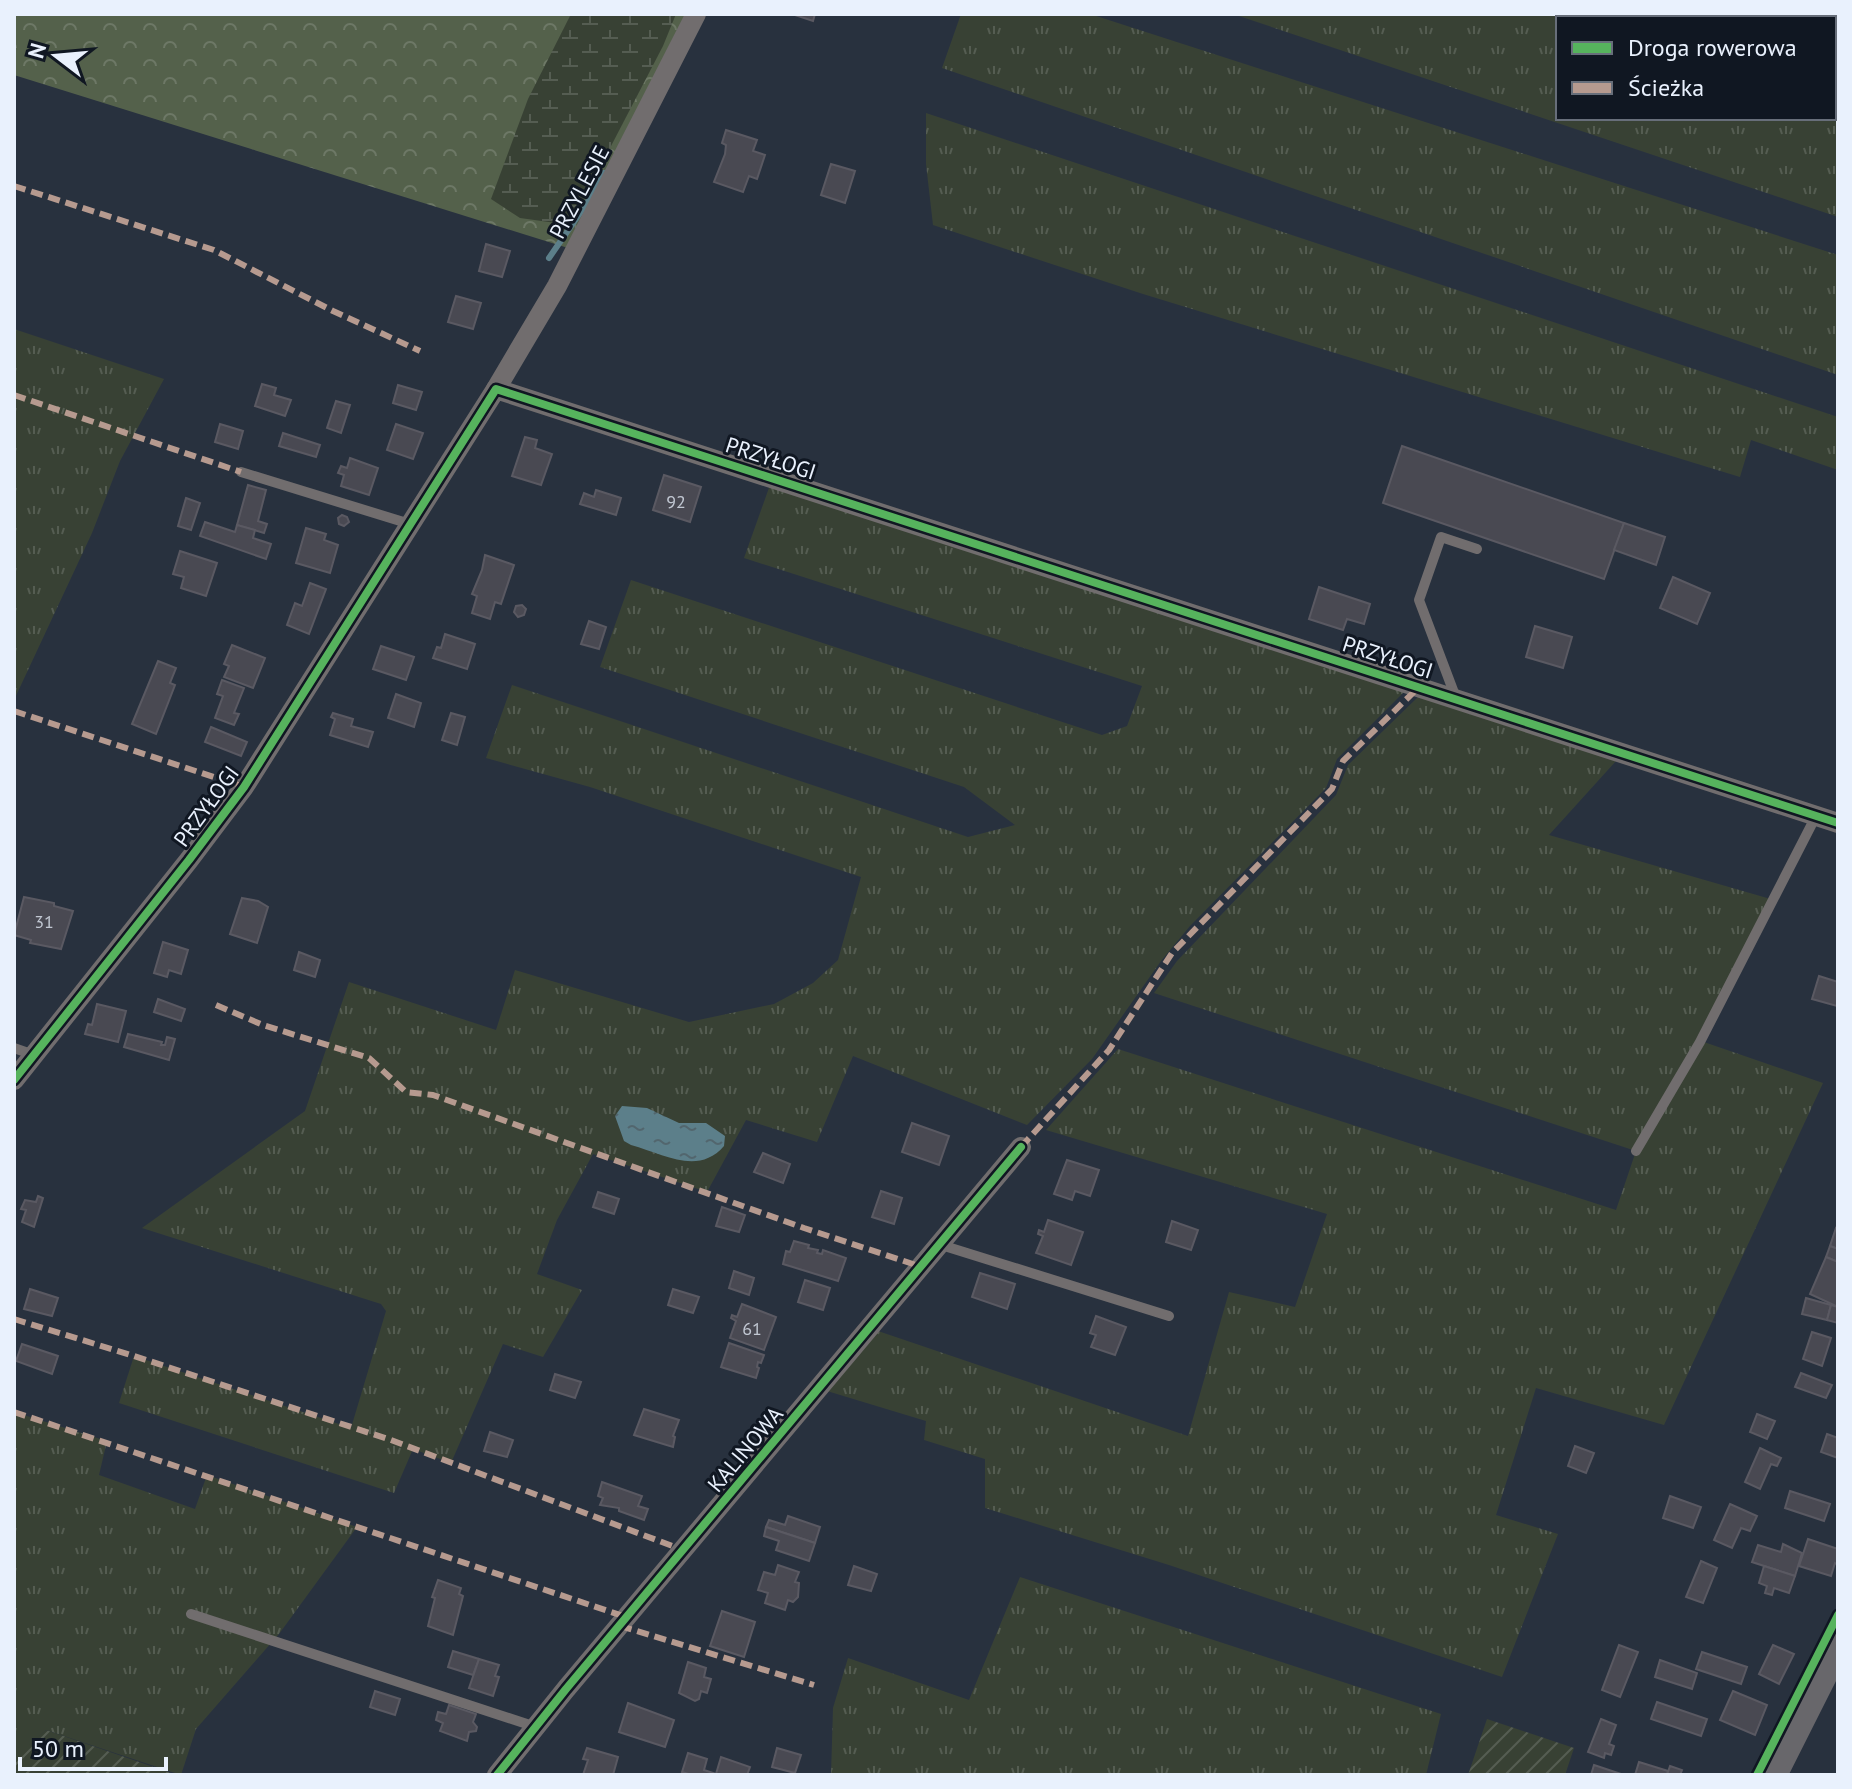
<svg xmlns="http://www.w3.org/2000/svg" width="1852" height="1789" viewBox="0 0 1852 1789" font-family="'PT Sans',sans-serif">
<defs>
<pattern id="grass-tufts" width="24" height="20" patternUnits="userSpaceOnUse" patternTransform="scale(2)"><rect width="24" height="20" fill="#384134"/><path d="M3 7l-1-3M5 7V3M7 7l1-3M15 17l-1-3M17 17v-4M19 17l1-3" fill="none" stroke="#555d52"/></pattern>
<pattern id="forest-crowns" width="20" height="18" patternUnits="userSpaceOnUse" patternTransform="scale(2)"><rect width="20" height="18" fill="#54614b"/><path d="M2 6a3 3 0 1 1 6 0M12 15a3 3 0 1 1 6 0" fill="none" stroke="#6d7866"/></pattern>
<pattern id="wetland-marsh" width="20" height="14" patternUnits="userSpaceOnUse" patternTransform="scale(2)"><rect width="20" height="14" fill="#384134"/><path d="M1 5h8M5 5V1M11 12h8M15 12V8" fill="none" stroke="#555d52"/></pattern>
<pattern id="garden-furrows" width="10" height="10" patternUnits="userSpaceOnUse" patternTransform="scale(2)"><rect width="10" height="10" fill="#384134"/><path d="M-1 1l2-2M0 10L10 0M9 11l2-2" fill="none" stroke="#555d52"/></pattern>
<pattern id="water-ripples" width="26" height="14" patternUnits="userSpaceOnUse" patternTransform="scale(2)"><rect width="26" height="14" fill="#5c7f8a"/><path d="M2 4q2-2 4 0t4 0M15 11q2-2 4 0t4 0" fill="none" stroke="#52666e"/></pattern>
</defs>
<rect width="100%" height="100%" fill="#28313e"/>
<g fill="url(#grass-tufts)" fill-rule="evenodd">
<polygon points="961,14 1090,14 1838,255 1838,375 942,68"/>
<path d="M 1233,14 L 1838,14 L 1838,217 ZM 1558,18 L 1834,18 L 1834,118 L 1558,118 Z"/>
<polygon points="926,113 1838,417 1838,470 1751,440 1740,477 1143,294 933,225 926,164"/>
<polygon points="14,329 164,379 120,461 92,533 14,700"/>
<polygon points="770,485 1407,689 1337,759 1326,788 1190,926 1161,961 1092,1059 1027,1125 853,1056 817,1142 746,1120 707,1192 593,1154 557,1220 537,1274 582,1290 543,1357 503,1344 451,1463 413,1449 394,1493 119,1403 134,1356 351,1428 386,1311 381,1304 142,1228 305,1111 349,982 496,1030 515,970 689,1022 774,1004 813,983 838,960 861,877 590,787 486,758 512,685 968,837 1015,825 964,787 600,667 631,580 1102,735 1127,726 1142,686 744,558"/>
<polygon points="1420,695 1616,761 1549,835 1774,900 1701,1041 1823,1083 1664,1425 1536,1388 1496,1515 1558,1534 1502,1677 1169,1565 985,1508 985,1459 924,1440 926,1421 827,1391 878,1331 1188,1436 1229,1292 1295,1307 1327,1214 1046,1130 1118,1049 1616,1210 1636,1151 1154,993 1177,961 1336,795 1348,765"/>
<polygon points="14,1412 107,1441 99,1475 195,1509 207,1475 357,1527 279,1634 196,1729 181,1775 46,1730 24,1750 14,1746"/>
<polygon points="1020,1577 1441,1714 1426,1775 831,1775 833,1708 848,1658 969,1700"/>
</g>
<polygon fill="url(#forest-crowns)" points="14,14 686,14 568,248 14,75"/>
<polygon fill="url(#wetland-marsh)" points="571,14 676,14 663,46 570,225 520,218 491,199 528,99"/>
<g fill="url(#garden-furrows)">
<polygon points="1487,1719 1574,1748 1565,1775 1468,1775"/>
<polygon points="46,1730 177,1775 14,1775 14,1746 24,1749"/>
</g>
<path fill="url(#water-ripples)" d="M 622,1106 L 647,1108 L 679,1123 L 706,1123 L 725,1136 L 724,1146 C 698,1176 664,1154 631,1145 L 624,1141 L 615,1116 Z"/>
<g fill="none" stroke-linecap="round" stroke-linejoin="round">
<polyline stroke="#5c7f8a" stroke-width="6" points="549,258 589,200 604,173"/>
</g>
<g fill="#494952" stroke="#5a5962" stroke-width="2">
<polygon points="792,14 815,14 813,21"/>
<polygon points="726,130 757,140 753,151 765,155 757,179 749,176 743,192 714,182 725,154 726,145 722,143"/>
<polygon points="831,164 855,171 845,203 821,195"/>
<polygon points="486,244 510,251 502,277 479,271"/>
<polygon points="456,296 481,303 473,329 448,322"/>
<polygon points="262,384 276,388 274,395 291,400 285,416 255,406"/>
<polygon points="398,385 422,392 416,410 393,403"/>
<polygon points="336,401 350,405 341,433 327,428"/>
<polygon points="220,424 243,431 238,449 215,442"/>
<polygon points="396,424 423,433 413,459 387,450"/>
<polygon points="283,433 320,445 316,457 279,446"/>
<polygon points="525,437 537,440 535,448 552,454 541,485 512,476"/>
<polygon points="1402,446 1624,523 1604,579 1383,503"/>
<polygon points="350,458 378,468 369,495 341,486 344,475 338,473 341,466 347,468"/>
<polygon points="664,475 701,487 690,522 653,510"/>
<polygon points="248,485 266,490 258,521 267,524 264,533 237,525"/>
<polygon points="596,490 621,498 616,515 580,504 584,493 594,497"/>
<polygon points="186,498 200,503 191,530 178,526"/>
<polygon points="342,515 347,517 349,522 344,526 339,524 338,518"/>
<polygon points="205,522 235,532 237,525 255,530 253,538 271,544 266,559 200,536"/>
<polygon points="1624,523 1665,537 1656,565 1614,550"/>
<polygon points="306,528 326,534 324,540 338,545 330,573 296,563"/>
<polygon points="180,551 217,563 206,596 181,588 184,577 173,574"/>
<polygon points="485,555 514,565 501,604 495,602 490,619 472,613 477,596 472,594 482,570"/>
<polygon points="1673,577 1710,593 1697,624 1660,608"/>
<polygon points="310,583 326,589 309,634 287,625 295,603 302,606"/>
<polygon points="1319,587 1370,604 1364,624 1347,619 1343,630 1309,619"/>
<polygon points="522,605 526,609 524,615 518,617 514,612 516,606"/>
<polygon points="589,621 606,627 599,649 581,644"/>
<polygon points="1535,626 1572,637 1563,668 1526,657"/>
<polygon points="445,634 475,644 467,669 433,658 437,647 441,648"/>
<polygon points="232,645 265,658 253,688 224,677 229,666 224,664"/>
<polygon points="381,646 414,657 406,680 373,669"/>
<polygon points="158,661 176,668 170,683 175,685 156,734 132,724"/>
<polygon points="222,680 244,688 234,713 239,714 234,725 215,718 223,696 217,694"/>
<polygon points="396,694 421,703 414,727 388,718"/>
<polygon points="333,713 353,719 351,726 373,732 368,747 330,735 335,719 331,717"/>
<polygon points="451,713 465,717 457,745 442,740"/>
<polygon points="211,727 247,742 241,756 205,742"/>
<polygon points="24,897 54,903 54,906 73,911 61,949 30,943 31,940 14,935"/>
<polygon points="242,898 258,901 268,907 257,943 230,934"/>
<polygon points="163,942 188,950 181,974 169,970 167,977 154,973"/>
<polygon points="299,952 320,960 315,977 294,970"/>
<polygon points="1819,976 1838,982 1837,1006 1812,999"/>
<polygon points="158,999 185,1009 181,1021 154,1012"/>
<polygon points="97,1004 126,1011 118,1042 85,1034 88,1024 92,1025"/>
<polygon points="128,1034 162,1042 161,1045 165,1045 167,1037 175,1039 169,1060 124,1047"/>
<polygon points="912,1123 949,1136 939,1165 902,1152"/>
<polygon points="763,1153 790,1164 783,1183 754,1172"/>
<polygon points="1067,1160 1099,1170 1090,1196 1075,1191 1072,1200 1054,1194"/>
<polygon points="881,1191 902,1198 894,1224 872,1217"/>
<polygon points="598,1192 619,1199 614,1214 593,1207"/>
<polygon points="38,1196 43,1198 34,1227 22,1222 26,1210 21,1209 25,1200 36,1202"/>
<polygon points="722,1207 745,1215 739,1232 716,1226"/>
<polygon points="1048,1220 1083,1232 1071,1265 1036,1253 1043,1236 1038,1234 1039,1230 1044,1232"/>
<polygon points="1172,1221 1198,1230 1191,1250 1166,1242"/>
<polygon points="1836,1228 1838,1229 1838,1249 1830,1246"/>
<polygon points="794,1241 809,1245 808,1248 818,1250 817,1253 822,1254 823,1250 846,1258 838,1281 783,1264 786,1251 790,1252"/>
<polygon points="1830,1246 1838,1249 1838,1262 1826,1257"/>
<polygon points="1826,1257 1838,1262 1838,1307 1810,1294"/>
<polygon points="734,1271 754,1278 749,1295 729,1288"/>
<polygon points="980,1273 1015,1284 1007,1309 972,1297"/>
<polygon points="805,1280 830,1288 823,1310 798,1302"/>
<polygon points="30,1289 58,1298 52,1316 24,1309"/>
<polygon points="673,1289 699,1297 693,1313 668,1305"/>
<polygon points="1806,1298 1831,1305 1827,1320 1802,1314"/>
<polygon points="742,1304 776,1317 764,1350 730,1338 736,1321 731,1318 732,1315 737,1317"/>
<polygon points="1831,1305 1838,1307 1838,1323 1827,1320"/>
<polygon points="1096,1316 1126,1327 1115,1355 1091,1347 1096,1335 1090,1333"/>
<polygon points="1812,1332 1831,1338 1822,1366 1803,1359"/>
<polygon points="729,1343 764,1355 761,1363 758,1362 757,1367 759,1368 756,1378 721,1367"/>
<polygon points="22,1344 58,1356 52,1374 16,1361"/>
<polygon points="1801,1373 1832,1385 1826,1398 1795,1387"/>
<polygon points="555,1374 581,1382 575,1398 550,1390"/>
<polygon points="644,1409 679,1420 673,1436 675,1437 673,1447 634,1435"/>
<polygon points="1757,1414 1775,1421 1767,1439 1750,1432"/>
<polygon points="490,1432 513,1440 507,1457 484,1451"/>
<polygon points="1827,1434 1838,1438 1838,1458 1821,1452"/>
<polygon points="1575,1446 1594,1453 1586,1473 1568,1466"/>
<polygon points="1760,1448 1781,1458 1777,1466 1771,1464 1760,1489 1745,1482"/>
<polygon points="602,1482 642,1496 638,1506 648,1509 644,1520 619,1511 619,1508 600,1505 603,1498 598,1496"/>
<polygon points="1790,1491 1830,1504 1824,1521 1785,1508"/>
<polygon points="1670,1496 1701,1507 1693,1528 1663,1518"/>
<polygon points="1730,1504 1757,1516 1750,1531 1741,1528 1732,1548 1714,1540"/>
<polygon points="788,1516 820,1527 815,1543 766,1527 769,1520 785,1525"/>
<polygon points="766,1527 815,1543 809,1561 776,1550 779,1541 764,1536"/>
<polygon points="1808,1539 1838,1549 1838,1565 1835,1563 1831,1576 1799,1566"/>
<polygon points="1783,1544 1802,1553 1795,1576 1752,1562 1758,1545 1781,1552"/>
<polygon points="1701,1561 1717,1568 1703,1603 1686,1597"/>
<polygon points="778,1565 799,1572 795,1582 799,1583 798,1597 793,1602 788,1600 785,1610 765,1603 768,1593 758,1590 764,1572 775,1575"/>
<polygon points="854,1566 877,1574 871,1591 848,1585"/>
<polygon points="1764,1566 1795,1576 1789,1593 1774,1588 1772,1595 1765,1593 1767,1586 1759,1583"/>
<polygon points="438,1580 461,1588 459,1594 463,1596 453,1635 428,1626 435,1598 432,1597"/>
<polygon points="722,1611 755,1622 744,1657 710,1646"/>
<polygon points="1619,1645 1638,1652 1620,1697 1602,1690"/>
<polygon points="1773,1645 1794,1654 1779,1684 1759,1674"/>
<polygon points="453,1651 479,1659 473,1675 448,1667"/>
<polygon points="1702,1652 1747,1667 1741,1684 1696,1669"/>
<polygon points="479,1659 499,1665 495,1676 499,1677 493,1696 469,1688"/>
<polygon points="1660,1660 1697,1673 1692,1689 1655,1677"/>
<polygon points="688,1662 706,1668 704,1677 711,1679 707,1693 701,1691 699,1699 695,1701 679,1693"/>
<polygon points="375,1691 400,1699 395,1715 370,1707"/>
<polygon points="1733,1691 1767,1705 1755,1735 1720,1720"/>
<polygon points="1657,1702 1707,1719 1701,1736 1651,1719"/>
<polygon points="628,1703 674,1720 665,1747 619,1732"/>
<polygon points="449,1705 476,1714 473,1722 477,1727 476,1731 469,1732 467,1741 440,1731 443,1723 436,1720 438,1712 446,1714"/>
<polygon points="1601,1719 1616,1725 1609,1744 1614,1746 1611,1755 1605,1753 1604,1758 1588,1752"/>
<polygon points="587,1748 618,1757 613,1775 583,1775 588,1760 583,1759"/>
<polygon points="777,1748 801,1755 795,1773 772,1767"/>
<polygon points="688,1753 707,1759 704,1770 716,1774 721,1757 750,1767 747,1775 692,1775 682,1772"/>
<polygon points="1639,1762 1668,1771 1667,1775 1635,1775"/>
<polygon points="1594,1765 1624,1775 1591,1775"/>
<polygon points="1670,1766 1682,1770 1680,1775 1667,1775"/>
</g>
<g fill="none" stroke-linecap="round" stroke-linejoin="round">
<g stroke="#716d6e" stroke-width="10">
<polyline points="241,472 410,524"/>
<polyline points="1456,698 1419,600 1441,537 1477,549"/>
<polyline points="14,1048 34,1055"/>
<polyline points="1636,1151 1700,1042 1816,816"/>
<polyline points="938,1244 1169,1316"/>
<polyline points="191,1614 536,1727"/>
</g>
<g stroke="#716d6e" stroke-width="20">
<polyline points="496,389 557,286 696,14"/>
<polyline points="14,1080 189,860 244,787 496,389 1838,823"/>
<polyline points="497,1775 566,1689 1021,1147"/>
</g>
<polyline stroke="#68676b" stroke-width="28" points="1773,1775 1838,1646"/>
<g stroke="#b69a8f" stroke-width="6" stroke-dasharray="12 6" stroke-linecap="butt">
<polyline points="14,186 214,250 333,311 420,351"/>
<polyline points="14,395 241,472"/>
<polyline points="14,711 244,787"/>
<polyline points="216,1005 263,1025 369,1058 406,1092 433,1095 804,1228 919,1266"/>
<polyline points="1021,1147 1109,1050 1172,953 1332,789 1343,761 1420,686"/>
<polyline points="14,1319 134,1356 391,1440 683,1550"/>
<polyline points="14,1412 626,1617"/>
<polyline points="620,1626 814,1685"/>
</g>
<g stroke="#101722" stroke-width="13">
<g id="cycleway">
<polyline points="14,1080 189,860 244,787 496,389 1838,823"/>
<polyline points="497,1775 566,1689 1021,1147"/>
<polyline points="1757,1775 1838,1615"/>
</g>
</g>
<use href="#cycleway" stroke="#56b35d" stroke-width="8"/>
</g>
<g text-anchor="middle" stroke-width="6" stroke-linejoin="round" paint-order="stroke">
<g font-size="18" fill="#c1c7d2">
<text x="676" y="508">92</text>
<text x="44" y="928">31</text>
<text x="752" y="1335">61</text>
</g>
<g font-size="22" fill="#e9f1fd" stroke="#101722">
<text transform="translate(579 192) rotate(-62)" y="8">PRZYLESIE</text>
<text transform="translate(771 458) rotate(18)" y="8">PRZYŁOGI</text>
<text transform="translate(1388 657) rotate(18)" y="8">PRZYŁOGI</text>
<text transform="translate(206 806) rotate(-54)" y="8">PRZYŁOGI</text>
<text transform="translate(745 1449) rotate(-50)" y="8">KALINOWA</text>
</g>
</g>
<rect width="1852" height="1789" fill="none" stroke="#e9f1fd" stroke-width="32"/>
<rect x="1556" y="16" width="280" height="104" fill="#101722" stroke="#676e7a" stroke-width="2"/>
<rect x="1572" y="42" width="40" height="12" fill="#56b35d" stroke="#676e7a" stroke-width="2"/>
<text x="1628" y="56" font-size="24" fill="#e9f1fd">Droga rowerowa</text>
<rect x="1572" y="82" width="40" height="12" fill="#b69a8f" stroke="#676e7a" stroke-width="2"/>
<text x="1628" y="96" font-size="24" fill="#e9f1fd">Ścieżka</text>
<g transform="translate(56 56) rotate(286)" stroke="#101722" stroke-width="6" paint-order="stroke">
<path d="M0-6L14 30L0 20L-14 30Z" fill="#e9f1fd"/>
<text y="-12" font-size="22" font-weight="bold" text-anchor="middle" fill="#e9f1fd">N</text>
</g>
<path d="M20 1757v12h146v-12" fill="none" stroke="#e9f1fd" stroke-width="4"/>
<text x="32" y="1757" font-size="24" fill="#e9f1fd" stroke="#101722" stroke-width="6" paint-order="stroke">50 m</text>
</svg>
